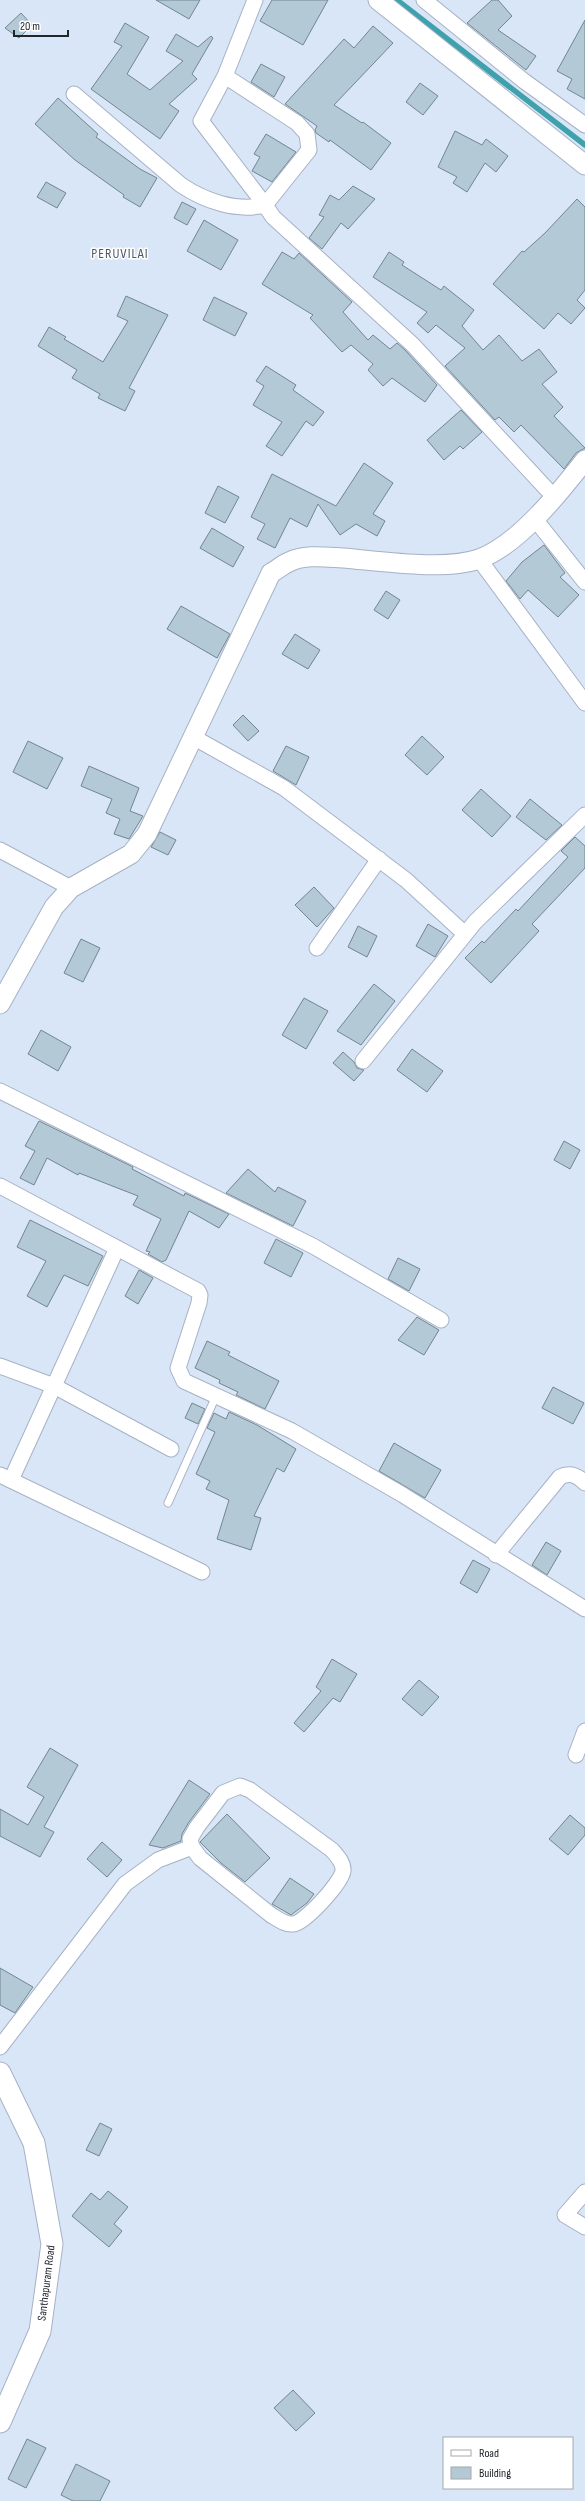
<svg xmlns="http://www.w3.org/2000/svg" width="585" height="2501" viewBox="0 0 585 2501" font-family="'Sofia Sans Condensed',sans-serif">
<rect width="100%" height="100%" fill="#d9e6f8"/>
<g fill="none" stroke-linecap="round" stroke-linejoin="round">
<polyline stroke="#3fa1ac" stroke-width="5.5" points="397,0 585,145"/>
</g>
<g fill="#b3c9d5" stroke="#728691">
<polygon points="156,0 200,0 189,19"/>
<polygon points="272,0 328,0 303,45 260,21"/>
<polygon points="492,0 498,0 512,16 498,30 536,56 526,70 467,23"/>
<polygon points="21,13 32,25 19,38 5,28"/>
<polygon points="585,20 585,99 567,89 572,79 557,71"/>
<polygon points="125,23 149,37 127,74 150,90 183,61 166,51 176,34 198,47 211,36 213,38 192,74 197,79 169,104 179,111 160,139 91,89 122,46 114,42"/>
<polygon points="373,26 393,43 334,105 362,123 363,122 391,143 371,170 330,140 329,142 316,133 315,130 317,126 285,104 344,39 354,48"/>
<polygon points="261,64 285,77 274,97 251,82"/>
<polygon points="420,83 438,96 423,115 406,102"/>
<polygon points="58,98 98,134 96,137 140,169 157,178 140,207 123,197 124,195 75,160 35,124"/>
<polygon points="455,131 482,145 486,139 508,156 496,172 485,163 467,192 453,183 457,177 438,167"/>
<polygon points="266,134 296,152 272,182 252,171 260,157 254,154"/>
<polygon points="46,182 66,193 57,208 37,197"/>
<polygon points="353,186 375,199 348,229 341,223 322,249 309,238 324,217 319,215 330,195 339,200"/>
<polygon points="577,199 585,207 585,290 577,300 585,308 571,324 558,313 544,329 493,284 522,251 524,252 545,233"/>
<polygon points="182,202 196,209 187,225 174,218"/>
<polygon points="204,220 238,240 221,270 187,251"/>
<polygon points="282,252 294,259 299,253 352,302 343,312 368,340 373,335 390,349 397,343 405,350 437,385 425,402 392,378 383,386 368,370 373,364 351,345 342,352 310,318 313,315 262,284"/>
<polygon points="389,252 404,262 402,265 441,290 444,286 474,310 462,326 483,350 499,335 522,361 539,349 557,372 542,384 563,407 554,416 585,448 576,453 564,469 521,425 514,432 499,417 495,420 445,366 465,348 436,325 428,333 417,323 427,312 373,277"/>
<polygon points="126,296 168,315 129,388 135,391 125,411 98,398 100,394 72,378 77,370 38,346 49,327 66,337 64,339 103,362 128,321 117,316"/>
<polygon points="214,297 247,313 235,336 203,320"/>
<polygon points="266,366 296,385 293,390 324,412 313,426 306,421 282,456 266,446 282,422 253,405 264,386 256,381"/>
<polygon points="461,410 482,432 463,449 460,446 444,460 427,440"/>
<polygon points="364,463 393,483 373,514 385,521 377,536 356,524 340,535 318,504 307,527 290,518 275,548 257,539 265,524 251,517 272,474 336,506"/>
<polygon points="218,486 239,497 225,523 205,513"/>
<polygon points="212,528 244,547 233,567 200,548"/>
<polygon points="544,545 565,573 560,577 579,595 558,617 528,590 520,599 506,581 522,562"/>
<polygon points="386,591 400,600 388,619 374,610"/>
<polygon points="181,606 230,634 217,658 167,629"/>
<polygon points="295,634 320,650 308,669 282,654"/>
<polygon points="243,715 259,731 248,741 233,725"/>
<polygon points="422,736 444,757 427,775 405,755"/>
<polygon points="28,741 63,758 47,789 13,772"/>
<polygon points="286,746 309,757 296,785 273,771"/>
<polygon points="89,766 139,788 130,811 143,816 129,839 114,834 120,819 106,813 112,799 81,786"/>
<polygon points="481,789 511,816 492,837 462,810"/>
<polygon points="530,799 562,825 546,840 516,817"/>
<polygon points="160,832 176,840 168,855 151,847"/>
<polygon points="575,837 585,846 585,868 532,924 539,931 491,983 465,958 482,941 484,943 516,909 518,911 568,857 561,851"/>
<polygon points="314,887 334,908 317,927 295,905"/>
<polygon points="428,924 448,936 435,957 416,946"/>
<polygon points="358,926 377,936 367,957 348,947"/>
<polygon points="81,939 100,948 83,982 64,973"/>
<polygon points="374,984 395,1001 361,1045 337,1031"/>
<polygon points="304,998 328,1011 306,1049 282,1035"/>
<polygon points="41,1030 71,1047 58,1071 28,1054"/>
<polygon points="412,1049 443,1071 427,1092 397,1070"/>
<polygon points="343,1052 354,1062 357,1068 364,1070 354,1081 333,1063"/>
<polygon points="39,1121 133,1167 132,1169 184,1196 185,1193 229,1214 219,1228 189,1211 166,1260 162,1262 148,1254 150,1252 146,1251 161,1219 133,1205 138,1196 79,1173 78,1175 47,1158 34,1185 20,1178 35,1151 25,1146"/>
<polygon points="564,1141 580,1150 570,1169 554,1160"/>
<polygon points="248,1169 275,1192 278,1187 306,1201 293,1226 226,1193"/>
<polygon points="30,1220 103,1256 88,1286 64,1275 47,1307 27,1296 46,1261 17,1247"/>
<polygon points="276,1239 303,1253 291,1277 264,1263"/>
<polygon points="398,1258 420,1269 409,1291 388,1279"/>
<polygon points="139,1270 153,1278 138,1304 125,1296"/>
<polygon points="417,1317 439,1330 424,1355 398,1340"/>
<polygon points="207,1341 230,1352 228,1355 279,1381 265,1409 236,1395 238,1392 219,1383 220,1380 195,1368"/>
<polygon points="553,1387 584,1403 573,1424 542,1408"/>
<polygon points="192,1403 205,1409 198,1424 185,1418"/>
<polygon points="229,1412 257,1425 296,1449 284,1472 277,1468 254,1516 261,1518 251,1550 217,1539 229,1500 206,1489 210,1481 196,1474 215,1432 207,1428 214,1413 226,1419"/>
<polygon points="394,1443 441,1470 425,1498 379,1471"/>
<polygon points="546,1542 561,1551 547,1575 532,1565"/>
<polygon points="473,1560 490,1569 477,1593 460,1583"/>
<polygon points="332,1659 357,1674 340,1702 333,1698 304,1732 294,1723 321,1691 316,1687"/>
<polygon points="419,1680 439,1697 422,1716 402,1699"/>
<polygon points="50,1748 78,1765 44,1827 54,1832 40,1857 0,1836 0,1809 28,1825 44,1797 27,1787"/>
<polygon points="189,1780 210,1794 189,1822 182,1834 181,1841 163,1848 149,1845"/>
<polygon points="227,1814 270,1858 245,1882 221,1863 200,1842"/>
<polygon points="570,1815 585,1828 585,1835 568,1855 549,1839"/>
<polygon points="102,1842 122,1860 107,1877 87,1859"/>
<polygon points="290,1878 314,1894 307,1903 291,1915 272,1904"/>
<polygon points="0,1968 33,1987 15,2013 0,2005"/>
<polygon points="100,2123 112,2129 99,2156 86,2150"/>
<polygon points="108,2191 128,2207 114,2224 122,2231 109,2247 72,2216 91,2193 100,2200"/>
<polygon points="293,2390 315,2413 296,2431 274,2408"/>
<polygon points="27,2439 46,2448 26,2488 8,2479"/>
<polygon points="76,2464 110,2481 100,2501 73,2501 61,2495"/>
</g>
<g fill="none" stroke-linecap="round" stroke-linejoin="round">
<g stroke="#a6b2c4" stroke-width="9">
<polyline id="service" points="168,1503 216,1396"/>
</g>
<g stroke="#a6b2c4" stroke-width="17">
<g id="minor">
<polyline points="424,0 524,81 585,125"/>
<polyline points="225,76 201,121 265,205 309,150 307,134 297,123 225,76 255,0"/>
<path d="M 74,94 L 181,185 C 205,201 236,212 265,205 L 273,217 L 413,345 L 555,498"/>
<polyline points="534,518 585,582"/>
<polyline points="479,559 585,703"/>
<polyline points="193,737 284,788 406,880 465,934"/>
<polyline points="0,850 71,888"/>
<polyline points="317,948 379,859"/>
<polyline points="363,1061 475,922 585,815"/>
<polyline points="0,1091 313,1246 441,1320"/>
<polyline points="0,1186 198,1291 200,1295 199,1303 178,1368 184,1381 292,1431 403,1495 585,1609"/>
<polyline points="0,1366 54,1386 171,1449"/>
<polyline points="0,1475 202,1572"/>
<polyline points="11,1480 117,1248"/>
<path d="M 496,1555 L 560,1477 C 570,1472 577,1475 585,1483"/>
<polyline points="576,1755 585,1731"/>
<path d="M 240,1786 L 250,1790 L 332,1850 C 337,1856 344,1863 343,1871 C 341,1883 305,1923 293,1924 C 285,1925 278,1919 271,1915 L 200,1858 L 192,1847 L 190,1839 L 197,1827 L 223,1793 Z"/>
<polyline points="0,2047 125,1884 158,1860 192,1847"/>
<polyline points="585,2192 565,2215 585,2227"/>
</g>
</g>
<g stroke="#a6b2c4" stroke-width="21">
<g id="tertiary">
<polyline points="378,0 585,165"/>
<path d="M 0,1004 L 54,907 L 71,888 L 131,854 L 147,834 L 271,573 C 277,570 282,565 289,562 C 305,554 325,557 343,558 C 380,561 445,571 479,559 C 518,545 560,492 585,460"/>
</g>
</g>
<g stroke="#a6b2c4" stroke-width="23">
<polyline id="secondary" points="0,2073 34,2143 52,2244 40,2331 0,2422"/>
</g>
<use href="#service" stroke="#fff" stroke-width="7"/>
<use href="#minor" stroke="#fff" stroke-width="15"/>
<use href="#tertiary" stroke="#fff" stroke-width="19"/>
<use href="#secondary" stroke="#fff" stroke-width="21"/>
</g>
<g text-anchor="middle" stroke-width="3" stroke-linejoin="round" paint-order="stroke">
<g font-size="12" fill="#21252c" stroke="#fff">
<text transform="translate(46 2283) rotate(-83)" y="4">Santhapuram Road</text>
</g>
<g font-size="14" letter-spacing="1" fill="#4c5766" stroke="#fff">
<text x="120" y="258">PERUVILAI</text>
</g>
</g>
<rect x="443" y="2437" width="130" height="52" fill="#ffffff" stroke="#a6a8ab"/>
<rect x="451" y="2450" width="20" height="6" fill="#ffffff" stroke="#a6a8ab"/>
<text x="479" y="2457" font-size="12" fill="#21252c">Road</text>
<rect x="451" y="2467" width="20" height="12" fill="#b3c9d5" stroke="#a6a8ab"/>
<text x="479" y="2477" font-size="12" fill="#21252c">Building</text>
<path d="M14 30v6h54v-6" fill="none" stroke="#21252c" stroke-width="2"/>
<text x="20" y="30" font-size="12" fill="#21252c" stroke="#ffffff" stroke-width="3" paint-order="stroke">20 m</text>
</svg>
